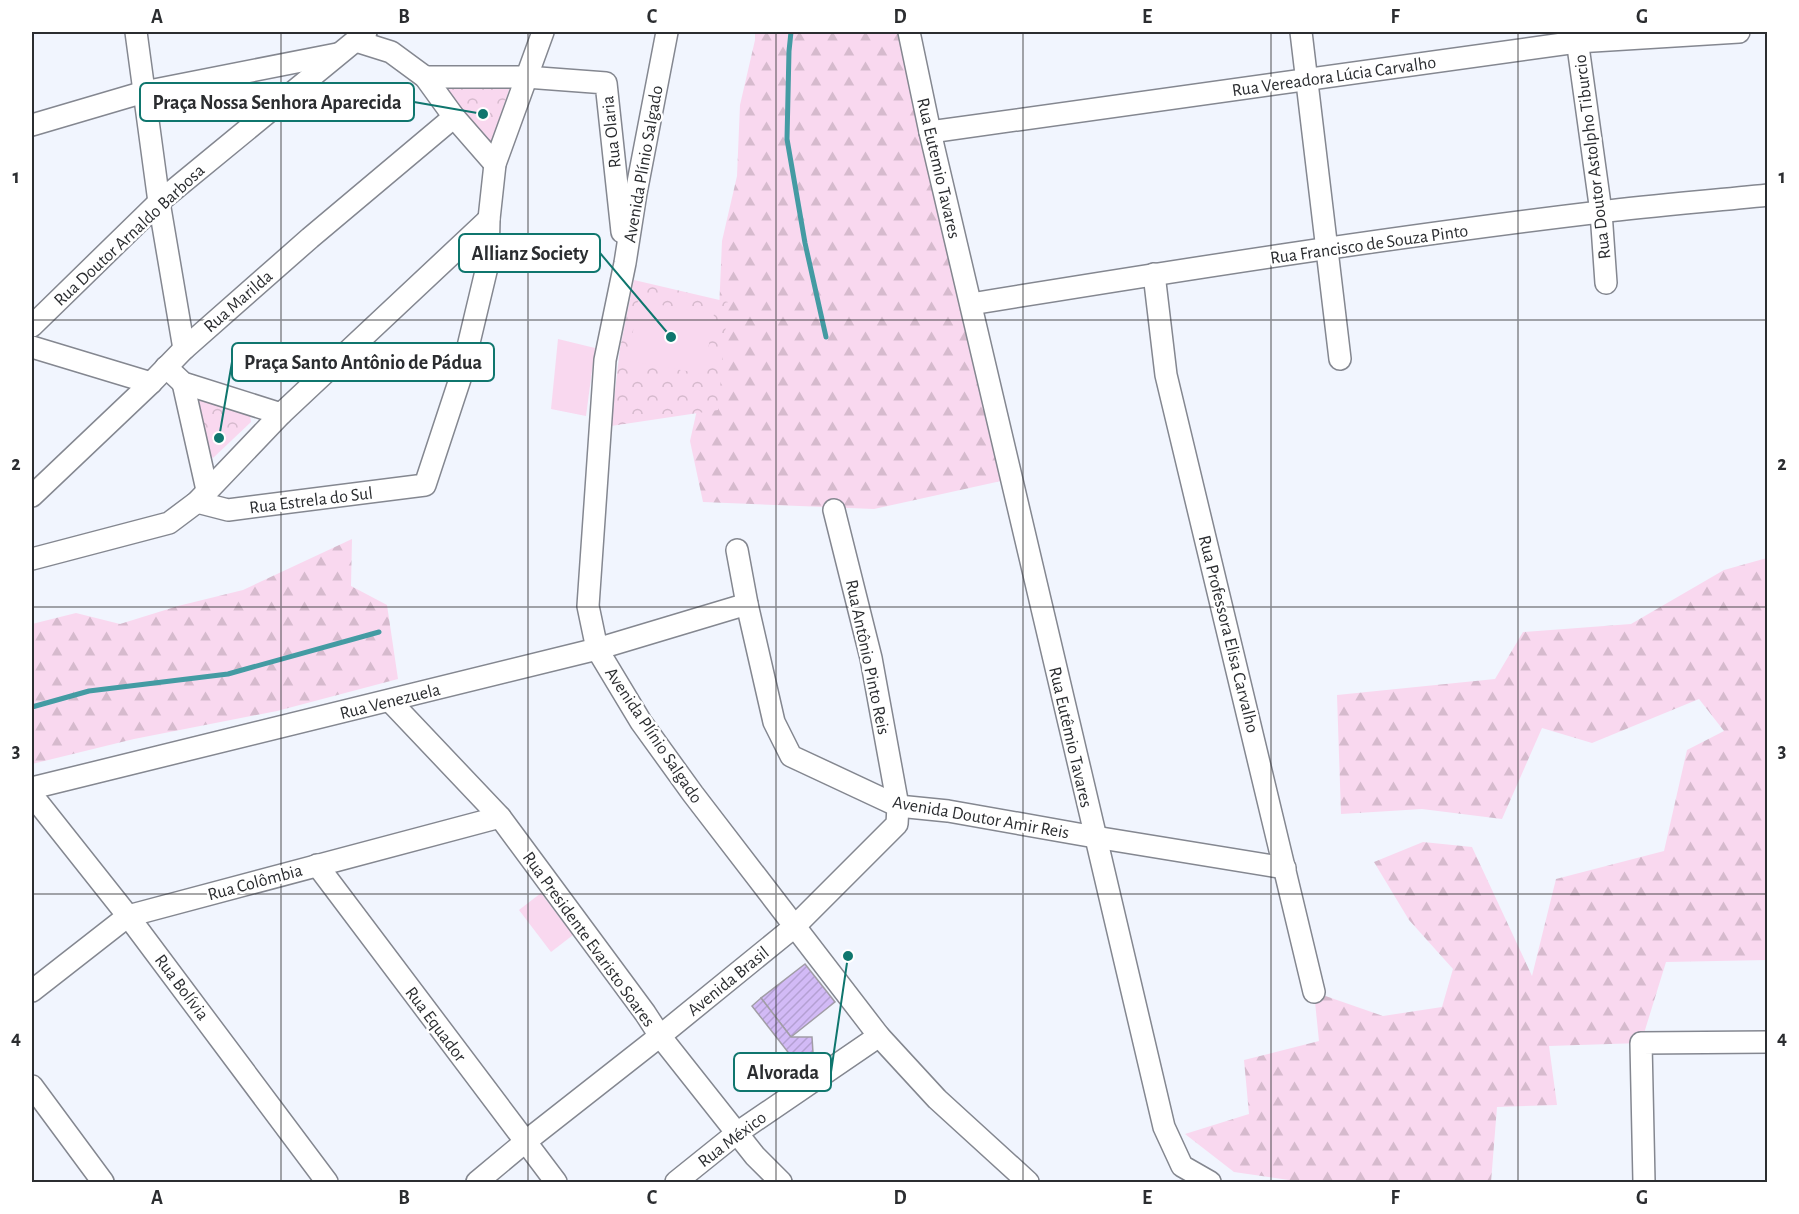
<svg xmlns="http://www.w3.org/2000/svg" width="1799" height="1214" viewBox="0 0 1799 1214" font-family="'Alegreya Sans',sans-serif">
<defs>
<pattern id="forest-firs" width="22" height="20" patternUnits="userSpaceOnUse" patternTransform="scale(1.5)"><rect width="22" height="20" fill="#f9d8ef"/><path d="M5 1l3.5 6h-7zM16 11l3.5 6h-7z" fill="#d6bacd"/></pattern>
<pattern id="park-crowns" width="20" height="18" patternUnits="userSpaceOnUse" patternTransform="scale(1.5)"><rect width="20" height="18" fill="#f9d8ef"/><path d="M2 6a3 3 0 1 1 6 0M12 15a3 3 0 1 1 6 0" fill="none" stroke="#d6bacd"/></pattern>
<pattern id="building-hatch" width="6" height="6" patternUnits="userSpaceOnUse" patternTransform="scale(1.5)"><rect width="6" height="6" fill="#d2baf6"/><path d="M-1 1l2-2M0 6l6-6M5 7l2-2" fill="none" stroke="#b4a0d3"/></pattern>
</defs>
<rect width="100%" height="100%" fill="#f1f5fe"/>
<g fill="url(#forest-firs)">
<polygon points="755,32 902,32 1001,481 874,509 703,502 690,441 719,311 722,241 737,176 740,105 755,40"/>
<polygon points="352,539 351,586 387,605 398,679 277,711 134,739 32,764 32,624 76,613 120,624 178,606 243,590"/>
<polygon points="1767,558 1767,960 1666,962 1641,1043 1549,1046 1557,1105 1497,1107 1491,1182 1337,1182 1296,1181 1234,1172 1185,1134 1249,1114 1244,1060 1319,1041 1314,992 1383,1016 1442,1007 1453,969 1409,920 1374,862 1423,842 1472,847 1532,976 1556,879 1664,851 1687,750 1724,731 1699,699 1592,743 1542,728 1502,819 1422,809 1341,814 1337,695 1495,679 1523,632 1631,624 1724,570"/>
</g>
<g fill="url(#park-crowns)">
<polygon points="511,84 491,142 441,86"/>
<polygon points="634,280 728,302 718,410 611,426 620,348"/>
<polygon points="198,398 250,415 251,422 213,458 205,453"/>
</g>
<g fill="#f9d8ef">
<polygon points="638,301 714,314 704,374 628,361"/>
<polygon points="558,339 595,348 586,416 551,409"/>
<polygon points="541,893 573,935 551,952 519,910"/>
</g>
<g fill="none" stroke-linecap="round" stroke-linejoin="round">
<g stroke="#449ba3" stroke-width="5">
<polyline points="791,32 789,51 787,139 805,243 826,337"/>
<polyline points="32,707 89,691 228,674 379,632"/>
</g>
</g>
<g fill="url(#building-hatch)" stroke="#a19da6" stroke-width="1.5">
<polygon points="805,964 835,1002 791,1037 761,998"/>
<polygon points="761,998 791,1037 812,1037 813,1053 798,1065 752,1006"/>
</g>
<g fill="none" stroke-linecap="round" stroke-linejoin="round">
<g stroke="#848790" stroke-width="24">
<g id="minor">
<polyline points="136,32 159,202 184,349"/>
<polyline points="667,32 636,193 625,263 605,360 588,606 597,649 641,722 693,794 879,1036 937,1099 1028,1182"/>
<polyline points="909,32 930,132 1164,1127 1182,1166 1210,1182"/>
<polyline points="1301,32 1340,359"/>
<polyline points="1576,32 1601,212 1606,283"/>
<polyline points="356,41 391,52 425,77 454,117 495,164"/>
<polyline points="425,77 526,77 606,83 622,232"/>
<polyline points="32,125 144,92 337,54"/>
<polyline points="930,132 1577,42 1739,32"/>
<polyline points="1154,274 1166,375 1314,992"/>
<path d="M 971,304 C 1180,270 1390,237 1600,212 C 1656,205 1712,201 1768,195"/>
<polyline points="32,326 159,202 366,32"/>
<polyline points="32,347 151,383"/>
<polyline points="166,367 183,383 281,414"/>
<polyline points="183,383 207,490"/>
<polyline points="32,496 151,383 184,349 310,238 454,117"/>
<polyline points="197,502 228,510 425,485 461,376 488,263 489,219 495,164 543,32"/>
<polyline points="737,550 747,604 774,722 791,756 898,806 948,811 1095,837 1285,868"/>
<polyline points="32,559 169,523 197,502 281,414 489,219"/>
<polyline points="390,701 500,817 645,1013 660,1036 755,1156 781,1182"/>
<polyline points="32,788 597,649 747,604"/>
<polyline points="32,795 128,916 327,1182"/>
<polyline points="317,865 556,1182"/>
<polyline points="32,991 128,916 500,817"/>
<polyline points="32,1086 103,1182"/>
<polyline points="477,1182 525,1142 660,1036 794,927 897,824 898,806 871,658 834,510"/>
<polyline points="676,1182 737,1133 879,1036"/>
<polyline points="1644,1182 1641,1043 1768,1042"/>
</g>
</g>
<use href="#minor" stroke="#fff" stroke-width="21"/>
</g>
<path fill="none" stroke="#2b2d30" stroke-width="1.5" stroke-opacity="0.55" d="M 281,32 L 281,1182M 528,32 L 528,1182M 776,32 L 776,1182M 1023,32 L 1023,1182M 1271,32 L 1271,1182M 1518,32 L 1518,1182M 32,320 L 1768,320M 32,607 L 1768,607M 32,894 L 1768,894"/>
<g text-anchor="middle" stroke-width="5" stroke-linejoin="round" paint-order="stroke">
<g font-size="18" fill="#2b2d30" stroke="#fff">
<text transform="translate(1334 76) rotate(-8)" y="6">Rua Vereadora Lúcia Carvalho</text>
<text transform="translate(611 132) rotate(-96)" y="6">Rua Olaria</text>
<text transform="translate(1592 157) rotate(-97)" y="6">Rua Doutor Astolpho Tiburcio</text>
<text transform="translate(643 164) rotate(-80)" y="6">Avenida Plínio Salgado</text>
<text transform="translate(939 168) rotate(77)" y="6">Rua Eutemio Tavares</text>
<text transform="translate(129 235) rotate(-43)" y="6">Rua Doutor Arnaldo Barbosa</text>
<text transform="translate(1369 244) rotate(-8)" y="6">Rua Francisco de Souza Pinto</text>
<text transform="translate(238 301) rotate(-41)" y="6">Rua Marilda</text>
<text transform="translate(311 500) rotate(-7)" y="6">Rua Estrela do Sul</text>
<text transform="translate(1229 634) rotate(76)" y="6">Rua Professora Elisa Carvalho</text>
<text transform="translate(868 657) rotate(78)" y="6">Rua Antônio Pinto Reis</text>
<text transform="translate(390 701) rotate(-14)" y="6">Rua Venezuela</text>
<text transform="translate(654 735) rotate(56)" y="6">Avenida Plínio Salgado</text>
<text transform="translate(1071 737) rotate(77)" y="6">Rua Eutêmio Tavares</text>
<text transform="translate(981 817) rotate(10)" y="6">Avenida Doutor Amir Reis</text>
<text transform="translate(255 882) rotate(-15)" y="6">Rua Colômbia</text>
<text transform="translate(589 939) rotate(54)" y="6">Rua Presidente Evaristo Soares</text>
<text transform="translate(728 981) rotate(-39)" y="6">Avenida Brasil</text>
<text transform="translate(182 987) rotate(53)" y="6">Rua Bolívia</text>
<text transform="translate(436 1024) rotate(53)" y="6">Rua Equador</text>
<text transform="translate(732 1139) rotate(-37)" y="6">Rua México</text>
</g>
</g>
<path fill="none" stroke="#0f766e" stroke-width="2" d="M483 114L414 102M671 337L600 253M219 438L232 362M848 956L831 1072"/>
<g fill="#0f766e" stroke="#fff" stroke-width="2">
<circle cx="483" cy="114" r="6"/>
<circle cx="671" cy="337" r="6"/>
<circle cx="219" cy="438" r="6"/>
<circle cx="848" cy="956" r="6"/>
</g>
<g fill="#fff" stroke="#0f766e" stroke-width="2">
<rect x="140" y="83" width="274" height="38" rx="6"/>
<rect x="459" y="234" width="141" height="38" rx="6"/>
<rect x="232" y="343" width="262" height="38" rx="6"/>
<rect x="734" y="1053" width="97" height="38" rx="6"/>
</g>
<g font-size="20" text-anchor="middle" font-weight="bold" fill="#2b2d30">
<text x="277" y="109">Praça Nossa Senhora Aparecida</text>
<text x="530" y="260">Allianz Society</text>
<text x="363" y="369">Praça Santo Antônio de Pádua</text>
<text x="783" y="1079">Alvorada</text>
</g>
<rect width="1799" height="1214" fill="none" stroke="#ffffff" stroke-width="66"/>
<rect x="33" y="33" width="1733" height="1148" fill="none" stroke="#2b2d30" stroke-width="2"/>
<g font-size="20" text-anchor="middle" font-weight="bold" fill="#2b2d30">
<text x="157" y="23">A</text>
<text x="404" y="23">B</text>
<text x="652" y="23">C</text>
<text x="900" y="23">D</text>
<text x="1147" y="23">E</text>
<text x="1395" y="23">F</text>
<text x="1642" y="23">G</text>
<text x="16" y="183">1</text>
<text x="1782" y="183">1</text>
<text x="16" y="470">2</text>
<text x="1782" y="470">2</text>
<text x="16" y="757">3</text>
<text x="1782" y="757">3</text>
<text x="16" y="1044">4</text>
<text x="1782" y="1044">4</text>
<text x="157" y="1204">A</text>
<text x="404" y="1204">B</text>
<text x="652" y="1204">C</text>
<text x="900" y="1204">D</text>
<text x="1147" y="1204">E</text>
<text x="1395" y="1204">F</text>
<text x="1642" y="1204">G</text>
</g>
</svg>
